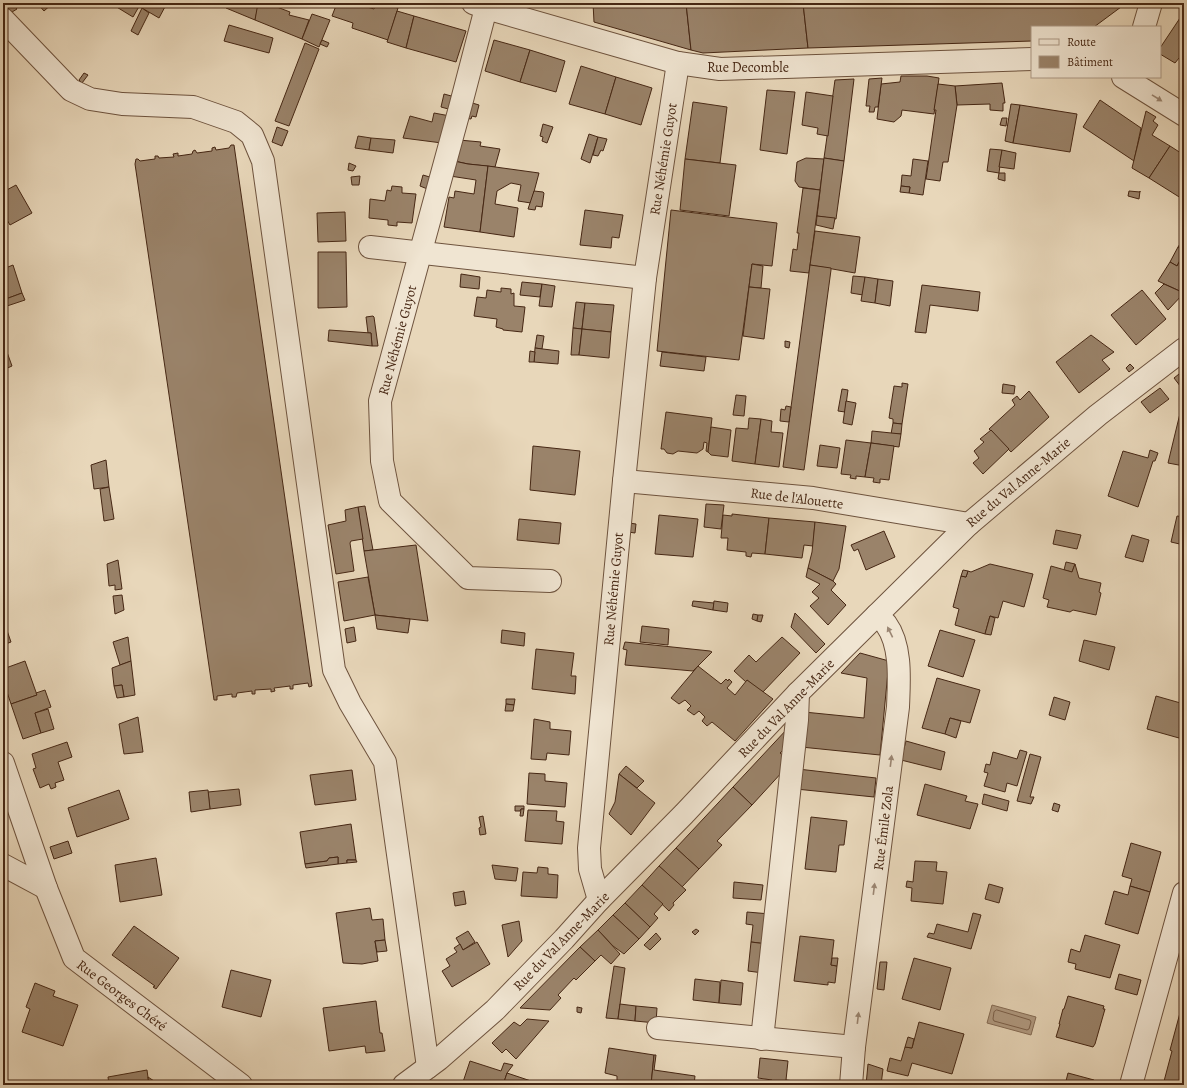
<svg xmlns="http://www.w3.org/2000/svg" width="1187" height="1088" viewBox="0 0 1187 1088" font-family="Alegreya,serif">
<rect width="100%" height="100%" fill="#e8d7ba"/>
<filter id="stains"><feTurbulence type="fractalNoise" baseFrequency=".005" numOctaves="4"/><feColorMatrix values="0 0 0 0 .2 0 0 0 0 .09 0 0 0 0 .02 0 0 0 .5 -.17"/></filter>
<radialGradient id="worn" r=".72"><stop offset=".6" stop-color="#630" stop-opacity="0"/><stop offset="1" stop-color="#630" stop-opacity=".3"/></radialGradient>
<polygon fill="#b19b82" stroke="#866d56" points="992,1005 1036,1017 1031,1035 987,1023"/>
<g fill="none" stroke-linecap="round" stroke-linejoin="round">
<polygon stroke="#7c614b" stroke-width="1" points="997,1010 1030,1020 1031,1022 1029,1029 1027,1030 994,1021 993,1019 994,1012"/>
</g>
<g fill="#9a836a" stroke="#462714">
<polygon points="37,3 53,3 44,11"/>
<polygon points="117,3 141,3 133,17 115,6"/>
<polygon points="144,3 167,3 159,18 142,8"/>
<polygon points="228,3 248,3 258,7 255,20 226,8"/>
<polygon points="258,3 278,3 277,7 290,12 289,15 309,20 302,39 255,20"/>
<polygon points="337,3 354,3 374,9 376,3 398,8 388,40 352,28 353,23 332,16"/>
<polygon points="593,3 686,3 691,50 594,22"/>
<polygon points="686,3 803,3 808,48 703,53 691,50"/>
<polygon points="803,3 1122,3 1121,7 1094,27 1032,27 1032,41 808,48"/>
<polygon points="13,4 17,9 12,12 8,8"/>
<polygon points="142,8 149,13 138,35 131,31"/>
<polygon points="397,11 414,16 406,48 387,42"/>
<polygon points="312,14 330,20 319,47 302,39"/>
<polygon points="414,16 466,31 456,62 406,48"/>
<polygon points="1180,18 1184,21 1184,61 1179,58 1175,63 1160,54 1160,48"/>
<polygon points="229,25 273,38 269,53 224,41"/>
<polygon points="322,40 329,43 327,47 320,44"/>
<polygon points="494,40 530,50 520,82 485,71"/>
<polygon points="305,43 319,49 289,126 275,121"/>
<polygon points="530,50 565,61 556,92 520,82"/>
<polygon points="581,66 616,77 605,114 569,104"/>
<polygon points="84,73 88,75 82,83 79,80"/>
<polygon points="901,76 927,76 939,78 934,114 902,110 901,116 894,122 877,119 881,84 900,82"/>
<polygon points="616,77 652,88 641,125 605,114"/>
<polygon points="882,78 878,107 875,107 874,112 869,112 870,106 866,106 869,79"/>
<polygon points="854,79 844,161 824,158 835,80"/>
<polygon points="1002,83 1005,103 1003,103 1003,111 990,110 990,104 957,105 955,86"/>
<polygon points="938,84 955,86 957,105 948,162 943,162 940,181 926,179 936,110 934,110"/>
<polygon points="767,90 795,92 787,154 760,150"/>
<polygon points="806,92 833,96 828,136 817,134 818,128 802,125"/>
<polygon points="444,94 455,97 452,110 441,107"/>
<polygon points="1100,100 1141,128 1134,161 1083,127"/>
<polygon points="469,102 479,105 476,117 472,116 471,119 465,118"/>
<polygon points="693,102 727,107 720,163 685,159"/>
<polygon points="1011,104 1020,105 1013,143 1005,141"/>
<polygon points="1020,105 1077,114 1070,152 1013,143"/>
<polygon points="1146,111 1156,117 1153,121 1158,125 1152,135 1170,146 1149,178 1132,168"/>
<polygon points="434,113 450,116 442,143 403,138 410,116 432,122"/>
<polygon points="1002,118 1007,118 1006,126 1000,125"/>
<polygon points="543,124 553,127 547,143 542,141 543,137 540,136"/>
<polygon points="277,127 288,131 282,146 272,142"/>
<polygon points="589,134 598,137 590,163 581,159"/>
<polygon points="358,136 371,138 369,150 355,148"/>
<polygon points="598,137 607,139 603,151 601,150 598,156 593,155"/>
<polygon points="371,138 395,140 393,153 369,150"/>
<polygon points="459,140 481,142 480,146 500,149 495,167 468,164 454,161"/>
<polygon points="231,145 234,145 312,686 309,687 308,683 293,685 293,689 290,689 290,686 274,688 275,691 271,692 271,689 255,690 255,694 252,694 252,691 237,693 236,697 232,697 232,694 217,696 217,700 214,700 135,164 136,159 138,159 140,161 155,159 155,156 158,156 159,158 174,157 173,154 178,153 178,156 192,154 193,151 195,150 197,153 212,151 212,148 215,147 216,150 229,148"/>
<polygon points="1170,146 1184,155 1184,200 1149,178"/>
<polygon points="990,149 1002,150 999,173 987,171"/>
<polygon points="1002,150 1016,153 1014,169 999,167"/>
<polygon points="806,158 824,159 820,190 799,187 795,181 797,162"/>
<polygon points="824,158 844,161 836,219 817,216"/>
<polygon points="685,159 736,165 729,216 680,210"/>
<polygon points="913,159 928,161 923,195 909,193 910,187 901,186 902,175 911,176"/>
<polygon points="454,161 468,164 488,166 480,232 444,227 449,197 454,198 455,191 474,194 476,180 450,176"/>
<polygon points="349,163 356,166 353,171 348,170"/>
<polygon points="488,166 539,173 531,203 518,201 521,185 511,183 497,191 495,204 518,208 514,237 480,232"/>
<polygon points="999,173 1005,173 1005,181 998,179"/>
<polygon points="423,175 433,178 430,190 420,186"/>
<polygon points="360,176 359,185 352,185 351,177"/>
<polygon points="16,185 32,213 10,225 3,213 3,192"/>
<polygon points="392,186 402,187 402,193 416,194 412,223 397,222 397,226 388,225 388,220 369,218 370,199 385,201 387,190 391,191"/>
<polygon points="901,186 910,187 909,193 900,192"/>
<polygon points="803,188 820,190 809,273 790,271 793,249 797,250 799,233 797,233"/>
<polygon points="534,191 543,192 544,193 542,207 536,206 535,210 528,209"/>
<polygon points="1129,191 1140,192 1140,191 1139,199 1128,196"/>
<polygon points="585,210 623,215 619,238 612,237 611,248 580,245"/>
<polygon points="671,210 777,223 772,266 752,264 739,360 657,351"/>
<polygon points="345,212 346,241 318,242 317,213"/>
<polygon points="817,216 835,218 833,229 816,225"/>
<polygon points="815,231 860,237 855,273 810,265"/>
<polygon points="1184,238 1184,250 1178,247"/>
<polygon points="1178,247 1184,250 1184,253 1177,266 1170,262"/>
<polygon points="318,252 346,252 347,307 318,308"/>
<polygon points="1184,253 1184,293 1158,281 1170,262 1177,266"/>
<polygon points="752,264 763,266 761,288 749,287"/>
<polygon points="13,265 22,293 3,300 3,269"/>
<polygon points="810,265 831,268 831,270 804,470 783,467"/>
<polygon points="461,274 480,277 479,289 460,287"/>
<polygon points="853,276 865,277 863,295 851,293"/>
<polygon points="865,277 878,279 875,303 861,301"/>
<polygon points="878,279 893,281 890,306 875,303"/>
<polygon points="522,282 542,284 540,297 520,295"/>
<polygon points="542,284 555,286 552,307 539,306"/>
<polygon points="1164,284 1184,293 1168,310 1155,293"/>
<polygon points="922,285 980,292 978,311 930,305 926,333 915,332"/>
<polygon points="749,287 770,289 764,339 743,336"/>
<polygon points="501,288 511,289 511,294 514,293 514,306 525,307 522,332 503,330 503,329 496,327 497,319 474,316 477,297 486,298 487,290 501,292"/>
<polygon points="1142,290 1166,319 1136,345 1111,315"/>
<polygon points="22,293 25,300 4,307 3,300"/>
<polygon points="576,302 585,303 582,329 573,328"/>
<polygon points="585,303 614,305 611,332 582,329"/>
<polygon points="373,316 374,317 378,346 372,346 371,333 368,333 366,317"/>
<polygon points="573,328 582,329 579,355 571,355"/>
<polygon points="582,329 611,332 609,358 579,355"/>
<polygon points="329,330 371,333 372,346 328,341"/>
<polygon points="537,335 544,336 542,349 535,348"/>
<polygon points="1091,335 1114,352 1102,360 1110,369 1079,393 1056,362"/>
<polygon points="3,341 12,366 3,370"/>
<polygon points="785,341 790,342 789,348 785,347"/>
<polygon points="535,348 559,351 558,364 534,362"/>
<polygon points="530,351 535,352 534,362 529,362"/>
<polygon points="662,352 706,357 704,371 660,366"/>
<polygon points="1130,364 1134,368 1129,372 1126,368"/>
<polygon points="1184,370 1184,391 1174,378"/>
<polygon points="902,383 908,384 902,424 893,423 893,419 889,418 894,386 902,387"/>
<polygon points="1003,384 1015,386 1014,394 1002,393"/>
<polygon points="1160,388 1169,399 1150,413 1141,402"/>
<polygon points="842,389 848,390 845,412 838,411"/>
<polygon points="1029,391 1049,417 1011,452 989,429 1015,405 1012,400 1017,396 1020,400"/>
<polygon points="736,395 746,396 744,416 733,415"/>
<polygon points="846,401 856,403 852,425 843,423"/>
<polygon points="1183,401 1184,401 1184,466 1168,463"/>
<polygon points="786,406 791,407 789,422 780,421 781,409 785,410"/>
<polygon points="666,412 712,418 708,452 706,451 707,443 704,442 703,449 697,453 678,451 673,454 667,453 664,449 661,449"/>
<polygon points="749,418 761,419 755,464 732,461 736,428 748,429"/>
<polygon points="761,419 772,421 771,432 783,433 779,467 755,464"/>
<polygon points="893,423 902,424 901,434 891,434"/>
<polygon points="711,427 731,430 728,457 711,455 708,452"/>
<polygon points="991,430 1009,449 983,474 973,463 979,458 974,451 984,442 980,439"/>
<polygon points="872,431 901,434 899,447 871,443"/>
<polygon points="846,440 871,443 865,477 856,476 856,479 850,478 851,475 841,474"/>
<polygon points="871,443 894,446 889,480 880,479 880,483 873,482 874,478 865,477"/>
<polygon points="820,445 840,448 837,468 817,466"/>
<polygon points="533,446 580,451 575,495 530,490"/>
<polygon points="1150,450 1158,453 1155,461 1153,461 1138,507 1108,496 1123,451 1148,458"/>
<polygon points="106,460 109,487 94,489 91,465"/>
<polygon points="109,487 114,519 104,521 100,489"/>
<polygon points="706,504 724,505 721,529 704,527"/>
<polygon points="365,506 373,550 364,551 358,507"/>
<polygon points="358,507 363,539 351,541 350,543 354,571 336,574 328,525 346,521 345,510"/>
<polygon points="732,514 769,518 765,554 752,553 751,557 746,556 746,552 727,550 728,538 721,538 723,515 732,516"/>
<polygon points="659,515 698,519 693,557 655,554"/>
<polygon points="1177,516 1184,517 1184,545 1171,542"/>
<polygon points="769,518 815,522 813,546 804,545 802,558 765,554"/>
<polygon points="519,519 561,523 559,544 517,540"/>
<polygon points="815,522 846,526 839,569 833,581 808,568 812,552"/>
<polygon points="629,523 636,524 635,533 628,532"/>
<polygon points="1056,530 1081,535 1077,549 1053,544"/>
<polygon points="884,531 895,557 866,570 858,549 854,551 851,545"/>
<polygon points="1132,535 1149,540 1143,562 1125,557"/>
<polygon points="416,545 428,621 375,615 364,551"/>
<polygon points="118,560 122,589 115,590 115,585 109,586 107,564"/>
<polygon points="1066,562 1075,564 1072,572 1064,570"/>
<polygon points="990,564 1033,574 1024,607 1003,601 998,618 990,616 985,634 955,625 959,609 953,607 961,576 966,577 968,571 971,572"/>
<polygon points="1075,564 1079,578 1101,583 1099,592 1101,593 1096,615 1073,610 1070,612 1047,607 1049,600 1043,598 1051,566 1072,572"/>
<polygon points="808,568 833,581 836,584 831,590 846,605 828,625 810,606 819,598 812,592 820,584 806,577"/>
<polygon points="963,570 968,571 966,577 961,576"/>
<polygon points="368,577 375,615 344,621 338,582"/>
<polygon points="122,595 124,610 115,614 113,596"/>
<polygon points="693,601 714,603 713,610 692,606"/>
<polygon points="714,601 728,603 727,612 713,610"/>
<polygon points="795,613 825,644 816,653 791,627"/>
<polygon points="753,614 758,615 757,621 752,619"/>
<polygon points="375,615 410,619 408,633 377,629"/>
<polygon points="758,615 763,615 761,622 757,621"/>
<polygon points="990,616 995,618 991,635 985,634"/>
<polygon points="3,619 11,642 3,645"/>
<polygon points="642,626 669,629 668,645 640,642"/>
<polygon points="354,627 356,641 347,643 345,629"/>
<polygon points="502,630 525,633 524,646 501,643"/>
<polygon points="940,630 975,640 963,677 928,666"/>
<polygon points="128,637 131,661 120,665 113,642"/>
<polygon points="782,637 800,653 762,693 747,680 746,682 734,671 749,655 756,662"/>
<polygon points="1084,640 1115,647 1109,670 1079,661"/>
<polygon points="625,642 710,651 712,652 693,671 625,665 627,650 623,649"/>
<polygon points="536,649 574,653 571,676 576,676 575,694 532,689"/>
<polygon points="860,653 889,661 880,755 801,747 804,712 864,718 867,678 841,673"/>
<polygon points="25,661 37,695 11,704 3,680 3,669"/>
<polygon points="131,661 135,695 124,697 122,685 114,686 112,668"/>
<polygon points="698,666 721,684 726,679 728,681 729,679 732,682 727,688 735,695 747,680 773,699 735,741 712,722 707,726 702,721 705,717 699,711 694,715 687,710 691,706 685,700 679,704 671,698"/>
<polygon points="937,678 980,690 970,723 950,718 945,734 922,728"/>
<polygon points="122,685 124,697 117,698 114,686"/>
<polygon points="45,690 51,707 35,713 41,733 23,739 11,704 37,695 36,693"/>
<polygon points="1156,696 1184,704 1184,724 1179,738 1147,729"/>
<polygon points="1054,697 1070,702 1065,720 1049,715"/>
<polygon points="506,699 515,699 514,705 506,704"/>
<polygon points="506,704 514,705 513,711 505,711"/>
<polygon points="48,709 54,729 41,733 35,713"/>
<polygon points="138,717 143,752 124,754 119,724"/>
<polygon points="950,718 961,721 956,738 945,734"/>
<polygon points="534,719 550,722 550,729 571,731 569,755 547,753 546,760 531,759"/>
<polygon points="788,728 790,731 784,737 786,740 786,747 780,753 785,757 784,770 752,805 733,787"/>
<polygon points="906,741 945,752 941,770 901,760"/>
<polygon points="67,742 72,757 58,762 64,780 55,783 56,787 51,789 49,784 40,788 33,769 36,768 32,754"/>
<polygon points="1020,750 1027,752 1017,786 1007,783 1005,792 984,786 988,773 984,772 986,764 990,765 993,752 1017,759"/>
<polygon points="1030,754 1041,757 1030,797 1034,797 1031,804 1017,801"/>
<polygon points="626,766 644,781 637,788 619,774"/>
<polygon points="798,769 876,778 874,797 796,789"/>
<polygon points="352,770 356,800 315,805 310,775"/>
<polygon points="529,773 545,774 545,781 567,783 565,807 527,804"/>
<polygon points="619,774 655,803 631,835 609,814 615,802"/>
<polygon points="925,784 967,796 965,801 978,804 970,829 917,815"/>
<polygon points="733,787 752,805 717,841 722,845 699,869 676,848"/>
<polygon points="239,789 241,805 210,809 208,792"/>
<polygon points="119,790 129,819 77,837 68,808"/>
<polygon points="208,790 210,809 191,812 189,792"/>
<polygon points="984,794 1009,801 1007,811 982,804"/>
<polygon points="1054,803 1060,805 1058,812 1052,810"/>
<polygon points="515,806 524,806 524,809 521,809 520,811 515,811"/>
<polygon points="521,809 524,809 523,816 520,816"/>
<polygon points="528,810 557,811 556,821 564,822 562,844 525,841"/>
<polygon points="483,816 486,834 480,835 479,828 481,827 479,817"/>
<polygon points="811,817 847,821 844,845 839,845 836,872 805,869"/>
<polygon points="351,824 356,860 347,860 347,863 338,864 338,857 329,858 327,861 305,864 300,832"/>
<polygon points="68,841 72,853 54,859 50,847"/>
<polygon points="1131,843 1161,852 1150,892 1130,886 1132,879 1122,876"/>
<polygon points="676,848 699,869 682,887 659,866"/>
<polygon points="338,857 338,864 306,868 305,864 327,861 329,858"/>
<polygon points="156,858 162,895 120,902 115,865"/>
<polygon points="347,860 356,860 357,862 347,863"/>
<polygon points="915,861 937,862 936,871 947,872 943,904 911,901 912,888 906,887 907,881 913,882"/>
<polygon points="492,865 518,868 516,881 495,879"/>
<polygon points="659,866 686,890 673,903 674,905 669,911 642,885"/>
<polygon points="538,867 548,868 548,874 558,875 557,898 521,896 523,872 537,873"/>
<polygon points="734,882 763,885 761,900 733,898"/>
<polygon points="989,884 1003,888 999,903 985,899"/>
<polygon points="642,885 663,904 654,914 658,918 650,927 625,903"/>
<polygon points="1130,886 1150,892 1138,934 1105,924 1114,891 1128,895"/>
<polygon points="464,891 466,904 455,906 453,893"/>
<polygon points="625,903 650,927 639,939 613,915"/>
<polygon points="370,908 372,920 383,919 385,940 375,941 378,961 362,964 343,963 336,913"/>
<polygon points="747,912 770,914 767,944 751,942 753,925 746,924"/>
<polygon points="973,913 981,915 971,949 927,937 929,933 934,934 937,924 968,932"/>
<polygon points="613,915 639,939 624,954 613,946 598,930"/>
<polygon points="519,921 522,941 508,957 502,925"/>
<polygon points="134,926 179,958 156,989 153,987 155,986 112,955"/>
<polygon points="696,929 699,931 695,935 692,932"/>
<polygon points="598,930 620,954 611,964 601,955 595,961 580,947"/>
<polygon points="468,931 475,942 463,950 456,938"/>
<polygon points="656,933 661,939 650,950 644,945"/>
<polygon points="1085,935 1120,945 1110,978 1075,969 1076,964 1068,962 1071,949 1080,952"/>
<polygon points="800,936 834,940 831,965 837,966 835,983 828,982 828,985 794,981"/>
<polygon points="385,940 387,951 377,952 375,941"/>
<polygon points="477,942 490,964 452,987 442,971 450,966 446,959 457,952 454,948 460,944 463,950"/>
<polygon points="751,942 767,944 763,973 748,971"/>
<polygon points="580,947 595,961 576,980 574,978 558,995 561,998 550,1010 520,1008"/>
<polygon points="832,958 838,958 837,966 831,965"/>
<polygon points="914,958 951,968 940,1010 902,999"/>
<polygon points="880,962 887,962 884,990 877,989"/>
<polygon points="614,966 625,968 618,1019 606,1018"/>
<polygon points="231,970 271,980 261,1017 222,1007"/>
<polygon points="1119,974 1141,980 1137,995 1115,989"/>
<polygon points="695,979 720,982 719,1003 693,1000"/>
<polygon points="721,980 743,983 741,1005 719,1003"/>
<polygon points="35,983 55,991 53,996 78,1005 63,1046 22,1032 30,1009 26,1007"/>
<polygon points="1068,996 1104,1006 1103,1009 1105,1009 1095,1044 1093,1047 1056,1037 1060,1024 1059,1024 1063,1009 1064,1009"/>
<polygon points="1184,998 1184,1085 1163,1085 1172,1051 1170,1050"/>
<polygon points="376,1001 380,1033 382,1033 385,1051 366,1053 365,1046 329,1051 323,1008"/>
<polygon points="620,1004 636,1006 635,1021 618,1019"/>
<polygon points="636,1006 657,1008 656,1023 635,1021"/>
<polygon points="577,1007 582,1008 581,1013 577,1012"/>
<polygon points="527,1019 549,1021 516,1059 506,1049 502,1053 492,1043 514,1022 520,1026"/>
<polygon points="919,1022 964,1034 952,1074 912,1063 908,1076 887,1071 890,1058 901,1061 905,1047 912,1048"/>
<polygon points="908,1037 914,1039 912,1048 905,1047"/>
<polygon points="609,1048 654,1055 651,1085 639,1085 617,1082 617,1076 605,1073"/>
<polygon points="654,1055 656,1055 654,1070 695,1076 694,1085 651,1085"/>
<polygon points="760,1058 788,1061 786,1080 829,1085 771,1085 772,1080 758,1078"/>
<polygon points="470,1061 501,1071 504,1063 513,1065 507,1073 503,1085 462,1085"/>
<polygon points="868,1064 883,1069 881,1085 866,1085"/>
<polygon points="147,1070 149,1085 109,1085 108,1077"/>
<polygon points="507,1073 543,1085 503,1085"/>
<polygon points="1068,1073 1094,1080 1092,1085 1065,1085"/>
<polygon points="148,1077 160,1085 149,1085"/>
</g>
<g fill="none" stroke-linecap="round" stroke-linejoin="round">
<g stroke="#6e533e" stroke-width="24">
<g id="minor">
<polyline points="473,3 486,8 678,63 720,69 1032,59"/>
<polyline points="486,8 461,104 380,401 382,461 390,501 468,578 550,581"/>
<polyline points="3,19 71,90 90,99 122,104 193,107 236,122 252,135 263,161 334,670 350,703 385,762 428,1067"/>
<polyline points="1144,27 1151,3"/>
<polyline points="1123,77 1184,115"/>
<polyline points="370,247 645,278"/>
<polyline points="624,481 813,498 969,524"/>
<polyline points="3,763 46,888 74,958 241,1085"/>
<polyline points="3,865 46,888"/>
<polyline points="599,900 590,869 589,848 624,481 645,278 678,63"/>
<polyline points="658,1028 854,1047"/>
<polyline points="762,1039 797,720 798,693"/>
<polyline points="404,1085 439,1059 495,1010 564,939 599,900 684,814 798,693 969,524 1098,415 1184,349"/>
<path d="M 851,1085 L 854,1047 L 898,707 C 899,681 902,646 886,624 C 883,621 880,618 877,615"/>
<polyline points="1131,1085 1184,893"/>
</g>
</g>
<use href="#minor" stroke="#f0e5d2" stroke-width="22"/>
</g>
<defs><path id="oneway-solid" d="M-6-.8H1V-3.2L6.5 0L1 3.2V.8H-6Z"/></defs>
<g fill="#9b8673">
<use href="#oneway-solid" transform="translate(1157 98) rotate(32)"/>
<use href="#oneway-solid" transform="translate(890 632) rotate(-116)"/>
<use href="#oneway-solid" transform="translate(891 761) rotate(-83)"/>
<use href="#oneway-solid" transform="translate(874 889) rotate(-83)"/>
<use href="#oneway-solid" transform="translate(858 1018) rotate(-83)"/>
</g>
<g text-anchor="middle" stroke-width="3" stroke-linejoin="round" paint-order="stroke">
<g font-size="14" fill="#462714" stroke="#f0e5d2">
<text x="748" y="72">Rue Decomble</text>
<text transform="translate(663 159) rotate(-81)" y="5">Rue Néhémie Guyot</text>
<text transform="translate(397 340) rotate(-75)" y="5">Rue Néhémie Guyot</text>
<text transform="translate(1018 482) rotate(-40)" y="5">Rue du Val Anne-Marie</text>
<text transform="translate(797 498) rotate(7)" y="5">Rue de l'Alouette</text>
<text transform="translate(613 589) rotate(-85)" y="5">Rue Néhémie Guyot</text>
<text transform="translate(786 708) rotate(-46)" y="5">Rue du Val Anne-Marie</text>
<text transform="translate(883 828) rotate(-83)" y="5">Rue Émile Zola</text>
<text transform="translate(561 941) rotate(-46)" y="5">Rue du Val Anne-Marie</text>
<text transform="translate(122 995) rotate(37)" y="5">Rue Georges Chéré</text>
</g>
</g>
<rect width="1187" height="1088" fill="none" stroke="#e8d7ba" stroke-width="16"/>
<rect x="4" y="4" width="1179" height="1080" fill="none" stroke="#462714" stroke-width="2"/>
<rect x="8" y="8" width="1171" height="1072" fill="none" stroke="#462714"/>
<rect x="1031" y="26" width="130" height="52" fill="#f0e5d2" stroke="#ac9986"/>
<rect x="1039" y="39" width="20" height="6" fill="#f0e5d2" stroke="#ac9986"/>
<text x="1067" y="46" font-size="12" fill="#462714">Route</text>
<rect x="1039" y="56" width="20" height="12" fill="#9a836a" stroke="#ac9986"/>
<text x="1067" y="66" font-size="12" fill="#462714">Bâtiment</text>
<rect width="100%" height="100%" filter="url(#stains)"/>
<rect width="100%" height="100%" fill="url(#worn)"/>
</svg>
